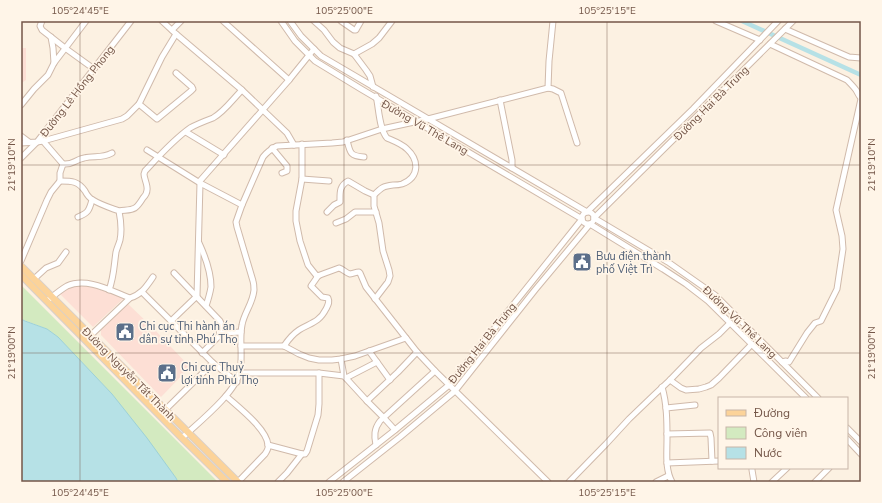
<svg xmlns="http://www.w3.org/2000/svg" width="882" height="503" viewBox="0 0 882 503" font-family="'Nunito Sans',sans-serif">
<rect width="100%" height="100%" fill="#fcf1e2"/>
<g fill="#fddfd5">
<polygon points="21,48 26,48 26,80 23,82 21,83"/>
<polygon points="80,285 89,286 124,298 93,327 60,294 69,287"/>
<polygon points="127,303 153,328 190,367 161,397 101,335 101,330"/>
</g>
<polygon fill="#d3eac0" points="21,285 218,482 178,482 176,478 112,394 58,337 47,329 21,319"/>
<polygon fill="#b6e1e6" stroke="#9cd1d8" points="21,319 25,321 47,329 58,337 112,394 147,438 176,478 178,482 21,482"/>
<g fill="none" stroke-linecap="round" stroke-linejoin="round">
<polyline stroke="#b6e1e6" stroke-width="4.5" points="742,21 861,75"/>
<g stroke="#d0baab" stroke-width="7">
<g id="minor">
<polyline points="42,21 40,26 42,30 65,48 94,69"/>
<polyline points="223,21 289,80"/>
<polyline points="281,21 295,41 315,61 361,89 582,219 449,385 395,430 329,482"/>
<polyline points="290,21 301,36 321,56 587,212 693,109 778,21"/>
<polyline points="314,21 324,30 333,42 340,48 354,54 366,70 370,76 373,87"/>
<polyline points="341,21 354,30 356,30 357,28 361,21"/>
<polyline points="716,21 760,40"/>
<polyline points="793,21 594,218 668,262 715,295 818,398"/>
<polyline points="785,29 849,57 861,58"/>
<polyline points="172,30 181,21"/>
<polyline points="51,37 53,48 54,63"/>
<path d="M 770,44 L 847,80 C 850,83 853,86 856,90 C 858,93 858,95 861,98"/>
<polyline points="354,54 372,44 379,38 392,21"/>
<polyline points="548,88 553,89 561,93 577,143"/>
<polyline points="242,90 287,133 294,145"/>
<polyline points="500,100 512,160 512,168"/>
<polyline points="139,104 157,119 191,91 193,89 192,87 176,73"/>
<polyline points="21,105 34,89 48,75 54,63 86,21"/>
<polyline points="186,132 224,155"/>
<polyline points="21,136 29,142"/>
<path d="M 347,140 C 350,153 350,156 364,157"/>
<polyline points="21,143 37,142 43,141 122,119 127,116 139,104 162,57 176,34"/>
<path d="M 302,144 L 302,179 L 296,211 L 296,221 L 300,241 L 308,265 L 316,275 L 318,276 L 320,275 L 339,268 C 343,269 346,273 350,274 C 352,274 356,272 359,272 L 360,273 L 366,287 L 417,352 L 435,371 L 548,482"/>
<polyline points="272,148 287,166 287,171 282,173"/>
<polyline points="147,150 200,183 242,205"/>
<polyline points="21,158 37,142 131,21"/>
<path d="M 63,164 C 74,165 74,160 84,158 C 94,155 101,159 112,153"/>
<polyline points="302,179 329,181"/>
<path d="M 60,181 C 72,181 78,181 85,191 C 87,195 89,198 93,200 C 101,205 111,208 119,211 C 121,221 122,230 120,240 C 119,244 117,248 116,252 C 114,265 114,277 109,290"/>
<polyline points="199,182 289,80 314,49"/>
<path d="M 119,211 C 134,209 135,211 143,198 C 145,196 147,193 147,190 C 148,185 144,179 144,174 L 145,171 C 159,156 173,140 190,128 C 197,124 205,121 213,118 C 224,112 233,99 242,90 L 176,34 L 162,21"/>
<circle cx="588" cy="218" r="6"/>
<path d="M 327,212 L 334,205 L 340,202 C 340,193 339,186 348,181 L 365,191 L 374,195"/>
<path d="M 78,217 C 88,213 89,211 92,200"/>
<polyline points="336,223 346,219 355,212 376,212"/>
<path d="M 199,243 C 205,256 211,273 211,287 C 210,293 208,300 206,306"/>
<polyline points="21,261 47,200 51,192 60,181 60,173 63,164 43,141"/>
<polyline points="174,273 220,321 221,323 219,335"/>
<polyline points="34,279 46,268 58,263 66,252"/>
<polyline points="142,292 213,363 237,382"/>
<path d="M 375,299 L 388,282 L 390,276 L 389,270 L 383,251 L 379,223 L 374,206 L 374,195 C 381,188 383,186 393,185 C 396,185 399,185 402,184 C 420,177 419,160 407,149 C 402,144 394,141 387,138 C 379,129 379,108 376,96"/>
<path d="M 47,301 C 53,296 60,290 67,286 C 87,277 111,291 130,298"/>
<polyline points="171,321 197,296 200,183"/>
<path d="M 91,335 L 130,298 C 142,294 146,287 153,277"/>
<polyline points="241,346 284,346 299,354 309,358 319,360 332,360 341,359 355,356 406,338"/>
<path d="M 284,346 C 288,340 293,334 299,330 C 310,323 319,323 326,309 C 328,305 330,302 328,298 L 322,297 L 311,286 L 318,276"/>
<polyline points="369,351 390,380"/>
<polyline points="202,353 222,333 241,332"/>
<polyline points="341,359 344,376 367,401 384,418 395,430"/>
<polyline points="782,362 786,361 789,362 807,333 815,323 821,321 837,289 843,249 842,236 836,210 861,99"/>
<polyline points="240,373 319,373 344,376"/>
<polyline points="346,378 377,362"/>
<polyline points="670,380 681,388 686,390 699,389 706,387 711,385 719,378 752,344"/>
<path d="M 662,387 C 667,404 667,422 667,439 C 667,454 665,469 672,482"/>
<path d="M 226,396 C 238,407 267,429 268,445 C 269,448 267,451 265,454 L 238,482"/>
<polyline points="367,401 398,372 417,352"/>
<polyline points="666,408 695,405"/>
<polyline points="165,410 213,363"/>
<polyline points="847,428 861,442"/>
<polyline points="667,434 710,433 711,438 712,461"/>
<path d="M 182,438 C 198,423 237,392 240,371 C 243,356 239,340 242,325 C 244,313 253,303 254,290 C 254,287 254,284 253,281 L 237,227 L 236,222 L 242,205 L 263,157 C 267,152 271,149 277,146 L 332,143 L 343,142 L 382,129 L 428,119 L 548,88 L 549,61 L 553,21"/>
<polyline points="847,439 861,454"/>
<polyline points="268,445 302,454 305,454 307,451 318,415 319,404 319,373"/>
<path d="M 376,445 C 374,436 374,429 380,421 L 435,371"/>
<polyline points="667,463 719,461"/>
<polyline points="752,468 752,470 754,482"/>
<polyline points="278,482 287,473 302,454"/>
<polyline points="343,482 400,437 455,391 535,290 590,224 663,269 686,284 708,301 806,398"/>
<polyline points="569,482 606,444 629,419 654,395 670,380 701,348 719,334 730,323"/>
<polyline points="656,482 668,476"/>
<polyline points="772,482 787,468"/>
<polyline points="815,482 829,468"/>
</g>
</g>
<g stroke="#d8d0cc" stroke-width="8">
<g id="major">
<polyline points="21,266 238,482"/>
<polyline points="21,275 182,438 227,482"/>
</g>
</g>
<use href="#minor" stroke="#fff" stroke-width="5"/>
<use href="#major" stroke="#fcd399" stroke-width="6"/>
</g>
<path fill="none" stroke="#745648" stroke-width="1" stroke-opacity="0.45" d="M 80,21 L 80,482M 344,21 L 344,482M 607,21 L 607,482M 21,165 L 861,165M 21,353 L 861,353"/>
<defs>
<g id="civic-square" transform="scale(1)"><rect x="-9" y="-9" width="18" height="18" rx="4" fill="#5c6f8a" stroke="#fff5e8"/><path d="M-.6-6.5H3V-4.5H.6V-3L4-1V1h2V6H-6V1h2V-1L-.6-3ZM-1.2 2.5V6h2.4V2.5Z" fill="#fff"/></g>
</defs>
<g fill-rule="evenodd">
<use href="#civic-square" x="582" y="262"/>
<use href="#civic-square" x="125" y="332"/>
<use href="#civic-square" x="167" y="373"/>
</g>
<g text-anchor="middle" stroke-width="3.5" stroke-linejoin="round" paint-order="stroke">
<g font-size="11" fill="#745648" stroke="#fff5e8">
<text transform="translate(77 91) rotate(-52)" y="4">Đường Lê Hồng Phong</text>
<text transform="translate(711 103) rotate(-45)" y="4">Đường Hai Bà Trưng</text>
<text transform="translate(425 127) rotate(30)" y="4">Đường Vũ Thê Lang</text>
<text transform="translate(740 322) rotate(44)" y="4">Đường Vũ Thê Lang</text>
<text transform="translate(482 343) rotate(-51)" y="4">Đường Hai Bà Trưng</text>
<text transform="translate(129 374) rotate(45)" y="4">Đường Nguyễn Tất Thành</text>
</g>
<g font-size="11" fill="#4e5e75" stroke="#fff5e8" text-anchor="start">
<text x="596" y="260">Bưu điện thành<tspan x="596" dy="13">phố Việt Trì</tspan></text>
<text x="139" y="330">Chi cục Thi hành án<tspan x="139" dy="13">dân sự tỉnh Phú Thọ</tspan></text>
<text x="181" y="371">Chi cục Thuỷ<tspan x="181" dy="13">lợi tỉnh Phú Thọ</tspan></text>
</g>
</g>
<rect width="882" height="503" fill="none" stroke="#fff5e8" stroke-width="44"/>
<rect x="718" y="397" width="130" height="72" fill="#fff5e8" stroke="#c7b5a8"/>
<rect x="726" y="410" width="20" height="6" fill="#fcd399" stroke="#c7b5a8"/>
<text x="754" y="417" font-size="12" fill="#745648">Đường</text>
<rect x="726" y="427" width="20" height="12" fill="#d3eac0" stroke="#c7b5a8"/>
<text x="754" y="437" font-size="12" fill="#745648">Công viên</text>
<rect x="726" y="447" width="20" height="12" fill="#b6e1e6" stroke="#c7b5a8"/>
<text x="754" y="457" font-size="12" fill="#745648">Nước</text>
<rect x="22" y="22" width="838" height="459" fill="none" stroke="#745648" stroke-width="1.5"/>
<g font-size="10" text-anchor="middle" fill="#745648">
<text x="80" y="14">105°24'45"E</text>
<text x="344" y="14">105°25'00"E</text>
<text x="607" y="14">105°25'15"E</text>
<text transform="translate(11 165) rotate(-90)" y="4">21°19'10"N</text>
<text transform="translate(871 165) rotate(-90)" y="4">21°19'10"N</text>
<text transform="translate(11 353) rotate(-90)" y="4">21°19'00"N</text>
<text transform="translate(871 353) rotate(-90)" y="4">21°19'00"N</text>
<text x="80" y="496">105°24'45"E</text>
<text x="344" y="496">105°25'00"E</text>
<text x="607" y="496">105°25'15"E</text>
</g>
</svg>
